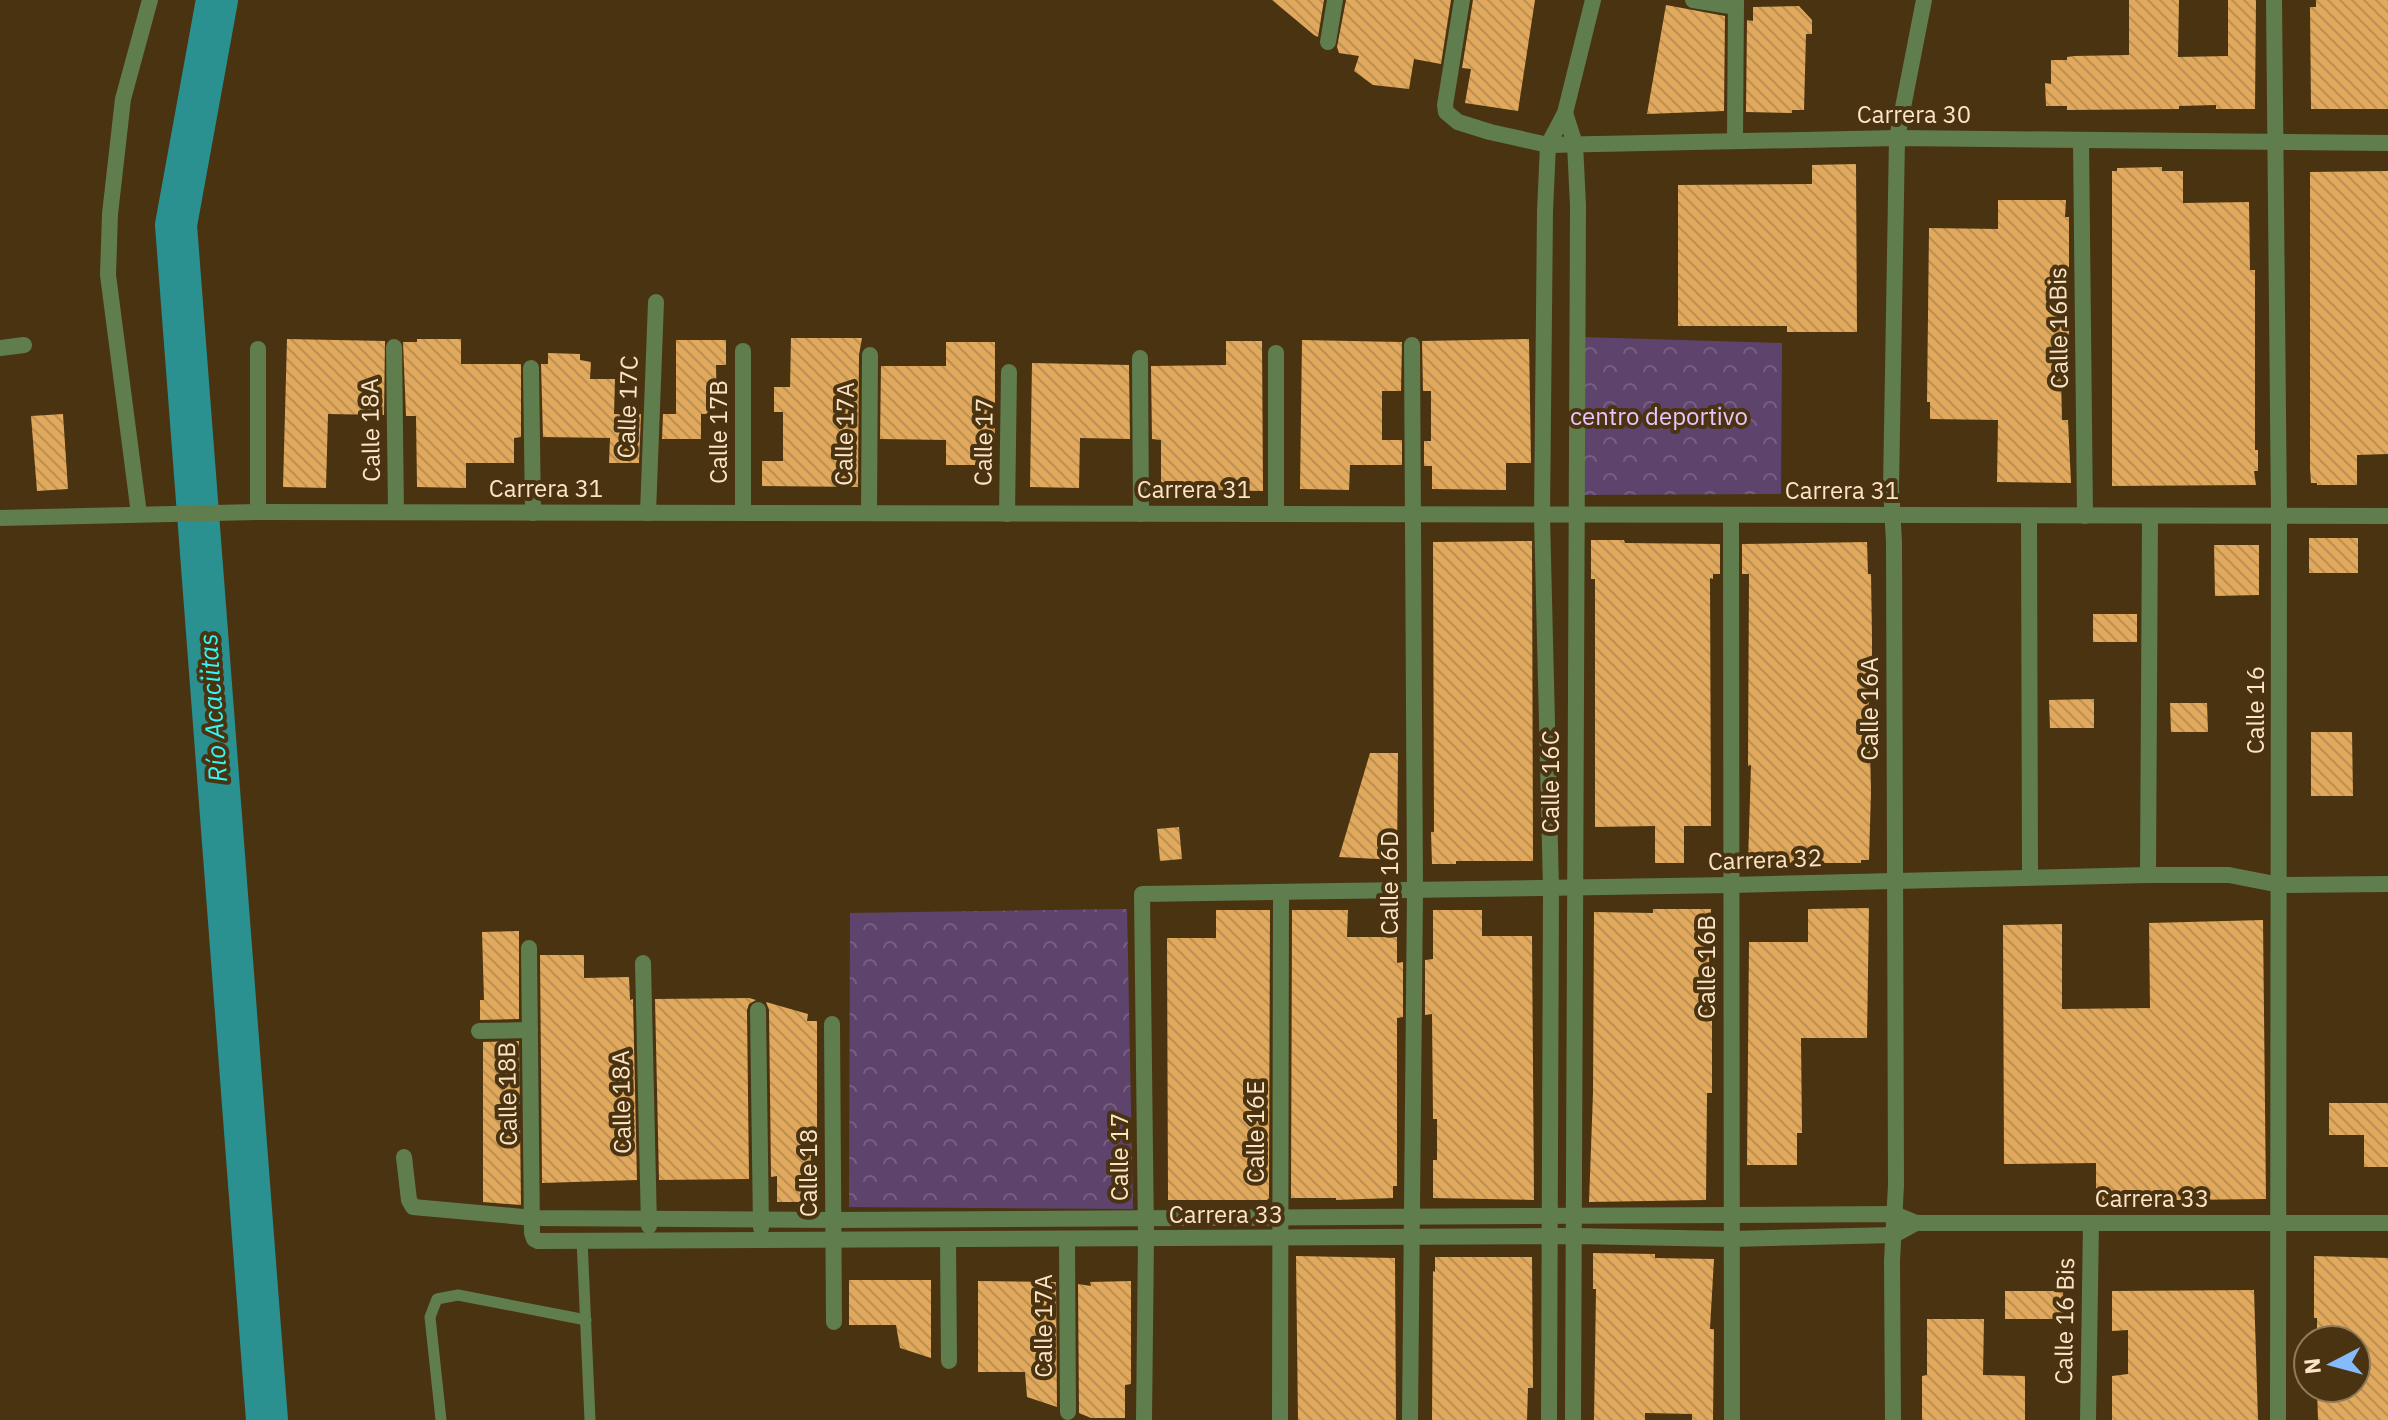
<svg xmlns="http://www.w3.org/2000/svg" width="2388" height="1420" viewBox="0 0 2388 1420" font-family="'IBM Plex Sans',sans-serif">
<defs>
<pattern id="park-crowns" width="20" height="18" patternUnits="userSpaceOnUse" patternTransform="scale(2)"><rect width="20" height="18" fill="#5e446c"/><path d="M2 6a3 3 0 1 1 6 0M12 15a3 3 0 1 1 6 0" fill="none" stroke="#765f80"/></pattern>
<pattern id="building-back-hatch" width="6" height="6" patternUnits="userSpaceOnUse" patternTransform="scale(2)"><rect width="6" height="6" fill="#e0a95d"/><path d="M-1 5l2 2M0 0l6 6M5-1l2 2" fill="none" stroke="#bb9054"/></pattern>
</defs>
<rect width="100%" height="100%" fill="#4a3311"/>
<g fill="url(#park-crowns)">
<polygon points="1581,337 1782,343 1781,494 1579,495"/>
<polygon points="1127,909 1133,1209 849,1207 850,913"/>
</g>
<g fill="none" stroke-linecap="round" stroke-linejoin="round">
<polyline stroke="#2a9190" stroke-width="42" points="217,0 176,225 267,1420"/>
</g>
<g fill="url(#building-back-hatch)">
<polygon points="1272,0 1324,0 1318,37 1314,35"/>
<polygon points="1346,0 1451,0 1441,64 1414,59 1409,89 1373,85 1354,71 1359,56 1339,53 1337,47"/>
<polygon points="1473,0 1535,0 1518,111 1465,103 1471,69 1462,68"/>
<polygon points="2129,0 2179,0 2178,57 2228,56 2228,0 2256,0 2255,109 2216,109 2216,105 2179,106 2179,109 2067,110 2067,106 2046,106 2045,83 2051,84 2051,60 2067,60 2067,57 2074,56 2129,55"/>
<polygon points="2316,0 2388,0 2388,109 2311,109 2310,7 2316,7"/>
<polygon points="1666,5 1725,16 1724,111 1647,114"/>
<polygon points="1799,6 1812,20 1812,34 1806,34 1804,110 1792,110 1792,113 1746,112 1747,20 1753,21 1753,7"/>
<polygon points="1856,164 1857,332 1787,332 1787,326 1678,326 1678,185 1812,184 1812,165"/>
<polygon points="2162,167 2162,171 2183,171 2183,203 2249,202 2250,270 2255,270 2255,450 2258,450 2258,471 2254,471 2256,485 2112,486 2112,171 2117,171 2117,168"/>
<polygon points="2388,171 2388,454 2357,455 2357,485 2317,485 2317,483 2311,483 2310,469 2310,172"/>
<polygon points="1998,200 2066,200 2065,217 2069,217 2069,346 2068,375 2061,375 2062,420 2068,420 2071,483 1997,482 1998,420 1930,419 1930,402 1927,402 1929,228 1998,229"/>
<polygon points="791,338 862,338 859,355 858,487 762,486 762,461 783,461 783,412 774,412 774,387 790,387"/>
<polygon points="287,339 385,341 384,415 328,414 326,488 283,487"/>
<polygon points="417,339 461,339 461,364 521,364 521,437 514,438 514,463 466,463 466,488 417,487 416,416 406,416 403,342 417,342"/>
<polygon points="1529,339 1531,463 1506,463 1506,490 1432,489 1432,466 1424,466 1424,441 1431,441 1431,391 1423,391 1422,341"/>
<polygon points="676,340 726,340 726,365 716,365 717,414 701,414 701,439 662,439 663,414 676,414"/>
<polygon points="1302,340 1402,342 1401,391 1382,391 1382,440 1402,440 1402,465 1350,465 1349,490 1300,489"/>
<polygon points="1226,341 1262,341 1263,491 1161,489 1161,440 1152,439 1151,366 1226,365"/>
<polygon points="946,342 995,342 995,465 946,465 946,440 880,439 881,366 946,366"/>
<polygon points="548,353 580,354 580,360 591,362 590,379 615,379 614,414 641,414 639,463 609,463 610,438 543,437 541,364 548,364"/>
<polygon points="1032,363 1129,365 1130,439 1080,438 1079,488 1030,487"/>
<polygon points="63,414 68,489 37,491 31,416"/>
<rect x="2309" y="538" width="49" height="35"/>
<polygon points="1591,540 1624,540 1625,543 1720,544 1720,574 1713,574 1713,579 1710,578 1711,826 1684,826 1684,863 1655,863 1655,826 1595,827 1595,579 1591,579"/>
<polygon points="1532,541 1533,861 1456,861 1456,864 1432,864 1431,832 1434,832 1433,542"/>
<polygon points="1867,542 1868,574 1871,574 1872,637 1872,669 1868,669 1871,791 1869,860 1861,860 1861,863 1748,863 1751,765 1748,766 1749,574 1742,574 1742,544"/>
<polygon points="2214,545 2259,545 2259,595 2215,596"/>
<rect x="2093" y="614" width="44" height="28"/>
<polygon points="2094,699 2094,728 2050,728 2049,700"/>
<polygon points="2170,703 2207,703 2208,732 2171,732"/>
<polygon points="2311,732 2352,732 2353,796 2311,796"/>
<polygon points="1370,753 1398,753 1397,860 1339,857"/>
<polygon points="1179,827 1182,859 1160,861 1157,829"/>
<polygon points="1869,908 1867,1038 1801,1038 1802,1133 1797,1133 1797,1165 1747,1165 1749,942 1808,942 1808,909"/>
<polygon points="1653,909 1711,909 1707,1019 1712,1019 1712,1093 1707,1093 1706,1200 1589,1202 1593,1093 1594,912 1653,913"/>
<polygon points="1216,910 1270,910 1269,1198 1267,1200 1168,1200 1167,938 1216,938"/>
<polygon points="1292,910 1348,910 1347,937 1397,937 1397,963 1403,962 1403,1017 1397,1018 1397,1186 1393,1186 1393,1198 1336,1200 1336,1198 1291,1198"/>
<polygon points="1433,910 1482,910 1482,936 1532,936 1534,1200 1433,1198 1433,1160 1437,1160 1437,1119 1433,1119 1432,1014 1425,1015 1425,960 1433,959"/>
<polygon points="2263,920 2266,1199 2096,1201 2096,1163 2004,1164 2003,925 2062,924 2062,1009 2150,1008 2149,923"/>
<polygon points="519,931 519,1019 480,1020 480,1000 484,1000 482,932"/>
<polygon points="540,955 584,955 584,978 629,977 630,1000 633,999 637,1180 542,1183"/>
<polygon points="749,998 756,1000 749,1004 747,1010 749,1179 659,1180 655,999"/>
<polygon points="766,1002 808,1014 807,1021 817,1021 817,1134 811,1134 811,1202 777,1202 777,1176 771,1177 769,1010"/>
<polygon points="519,1041 521,1205 483,1202 483,1042"/>
<polygon points="2329,1103 2388,1103 2388,1167 2364,1167 2364,1135 2329,1135"/>
<polygon points="1593,1253 1655,1254 1655,1258 1714,1259 1710,1329 1714,1329 1713,1420 1692,1420 1692,1414 1645,1413 1645,1420 1594,1420 1596,1289 1593,1289"/>
<polygon points="1296,1256 1395,1258 1396,1420 1298,1420"/>
<polygon points="2314,1256 2388,1258 2388,1420 2318,1420 2317,1388 2356,1388 2356,1340 2317,1340 2317,1318 2314,1318"/>
<polygon points="1435,1257 1532,1257 1533,1388 1528,1388 1527,1420 1432,1420 1433,1271 1435,1272"/>
<polygon points="849,1280 931,1280 931,1358 900,1348 896,1325 849,1325"/>
<polygon points="978,1281 1056,1282 1057,1407 1027,1397 1025,1372 978,1372"/>
<polygon points="1131,1281 1131,1384 1125,1385 1125,1418 1091,1418 1079,1413 1078,1284 1091,1286 1090,1282"/>
<polygon points="2254,1290 2258,1420 2112,1420 2112,1376 2128,1374 2128,1330 2112,1331 2112,1291"/>
<polygon points="2005,1291 2063,1291 2064,1319 2005,1319"/>
<polygon points="1927,1319 1984,1319 1983,1375 2025,1376 2025,1420 1922,1420 1922,1376 1927,1375"/>
</g>
<g fill="none" stroke-linecap="round" stroke-linejoin="round">
<g stroke="#607d4e" stroke-width="11">
<polyline points="582,1240 590,1420"/>
<polyline points="441,1420 430,1317 437,1299 458,1295 586,1320"/>
</g>
<g stroke="#607d4e" stroke-width="16">
<polyline points="1462,0 1445,105 1446,112 1458,122 1490,132 1548,145 1897,138 2388,143"/>
<polyline points="1693,0 1736,7"/>
<polyline points="2274,0 2279,516 2278,1420"/>
<polyline points="1328,42 1335,0"/>
<polyline points="1565,113 1575,144 1578,205 1573,1420"/>
<polyline points="1735,139 1736,0"/>
<polyline points="2081,140 2085,516"/>
<polyline points="394,347 396,512"/>
<polyline points="0,348 24,345"/>
<polyline points="258,349 258,512"/>
<polyline points="743,351 743,513"/>
<polyline points="1140,358 1141,514"/>
<polyline points="531,368 533,513"/>
<polyline points="648,513 656,302"/>
<polyline points="869,513 870,355"/>
<polyline points="139,514 108,275 110,214 123,99 150,0"/>
<polyline points="1007,514 1009,372"/>
<polyline points="1276,514 1276,353"/>
<polyline points="1731,515 1732,1420"/>
<polyline points="2029,516 2030,877"/>
<polyline points="0,518 258,512 2388,516"/>
<polyline points="2148,875 2150,516"/>
<polyline points="529,948 532,1233 534,1239 538,1241 1574,1236 1731,1239 1894,1235 1916,1223"/>
<polyline points="643,963 649,1226"/>
<polyline points="758,1010 761,1228"/>
<polyline points="832,1024 834,1322"/>
<polyline points="479,1031 530,1030"/>
<polyline points="404,1157 409,1200 413,1207 534,1218 833,1220 1894,1214 1916,1223 2388,1223"/>
<polyline points="1067,1239 1068,1412"/>
<polyline points="948,1241 949,1361"/>
<polyline points="1144,1420 1146,1238 1142,894 1731,885 2148,875 2229,875 2280,885 2388,884"/>
<polyline points="1280,1420 1281,892"/>
<polyline points="1410,1420 1415,890 1412,345"/>
<polyline points="1549,1420 1551,888 1542,516 1545,211 1548,145 1565,113 1593,0"/>
<polyline points="1893,1420 1892,1261 1896,1185 1894,542 1891,488 1897,138 1924,0"/>
<polyline points="2088,1420 2091,1223"/>
</g>
</g>
<g text-anchor="middle" stroke-width="8" stroke-linejoin="round" paint-order="stroke">
<g font-size="24" fill="#fde4c5" stroke="#4a3311">
<text x="1914" y="123">Carrera 30</text>
<text transform="translate(2059 328) rotate(-91)" y="8">Calle 16Bis</text>
<text transform="translate(628 407) rotate(-88)" y="8">Calle 17C</text>
<text transform="translate(371 430) rotate(-91)" y="8">Calle 18A</text>
<text transform="translate(719 432) rotate(-90)" y="8">Calle 17B</text>
<text transform="translate(845 434) rotate(-89)" y="8">Calle 17A</text>
<text transform="translate(984 442) rotate(-89)" y="8">Calle 17</text>
<text x="546" y="497">Carrera 31</text>
<text x="1194" y="498">Carrera 31</text>
<text x="1842" y="499">Carrera 31</text>
<text transform="translate(1870 709) rotate(-90)" y="8">Calle 16A</text>
<text transform="translate(2256 710) rotate(-90)" y="8">Calle 16</text>
<text transform="translate(1551 782) rotate(-90)" y="8">Calle 16C</text>
<text transform="translate(1765 860) rotate(-2)" y="8">Carrera 32</text>
<text transform="translate(1390 883) rotate(-90)" y="8">Calle 16D</text>
<text transform="translate(1707 967) rotate(-90)" y="8">Calle 16B</text>
<text transform="translate(508 1094) rotate(-91)" y="8">Calle 18B</text>
<text transform="translate(622 1102) rotate(-91)" y="8">Calle 18A</text>
<text transform="translate(1256 1132) rotate(-90)" y="8">Calle 16E</text>
<text transform="translate(1120 1157) rotate(-90)" y="8">Calle 17</text>
<text transform="translate(809 1173) rotate(-90)" y="8">Calle 18</text>
<text x="2152" y="1207">Carrera 33</text>
<text x="1226" y="1223">Carrera 33</text>
<text transform="translate(2065 1321) rotate(-89)" y="8">Calle 16 Bis</text>
<text transform="translate(1044 1326) rotate(-90)" y="8">Calle 17A</text>
</g>
<g font-size="24" fill="#e9c4fd" stroke="#4a3311">
<text x="1659" y="425">centro deportivo</text>
</g>
<g font-size="26" font-style="italic" fill="#34f7f5" stroke="#4a3311">
<text transform="translate(213 708) rotate(-94)" y="9">Río Acaciitas</text>
</g>
</g>
<g transform="translate(2332 1364) rotate(264)"><circle r="38" fill="#4a3311" stroke="#927a59" stroke-width="2"/>
<path d="M0-6L14 30L0 20L-14 30Z" fill="#86bbfb"/>
<text y="-12" font-size="22" font-weight="bold" text-anchor="middle" fill="#fde4c5">N</text>
</g>
</svg>
